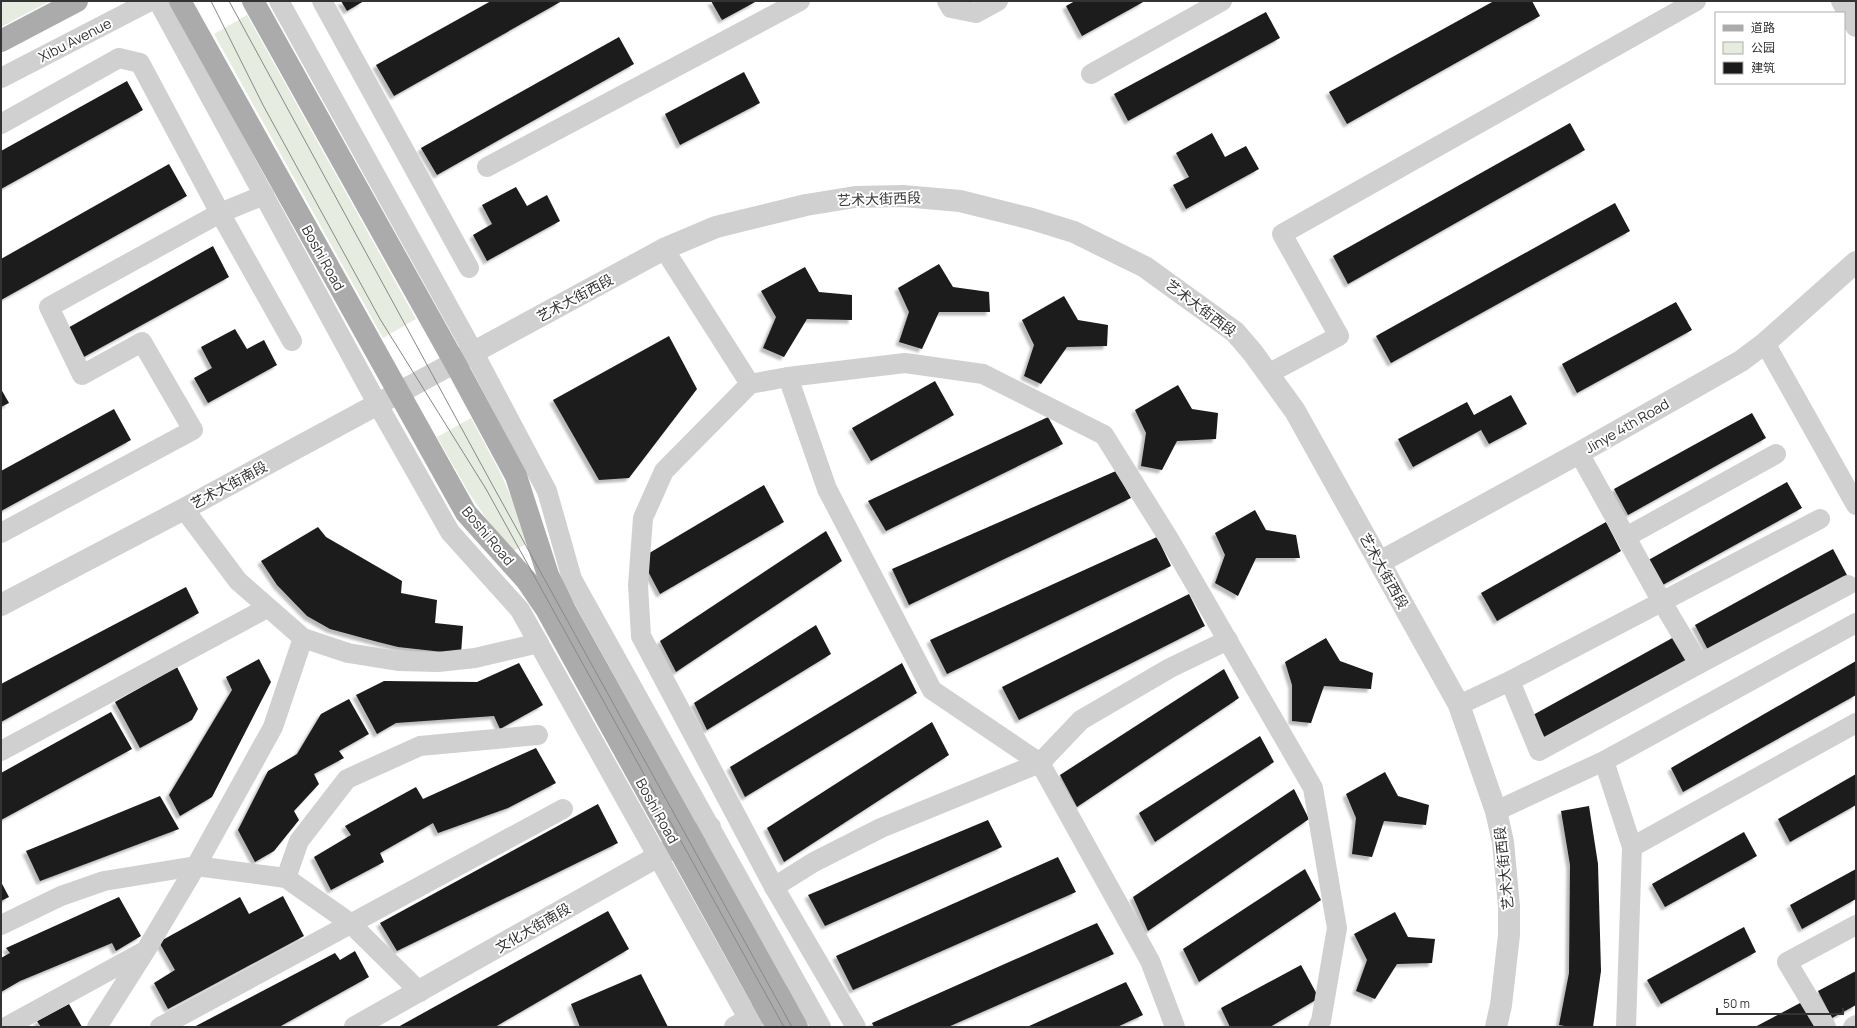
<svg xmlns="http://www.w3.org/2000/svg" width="1857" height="1028" viewBox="0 0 1857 1028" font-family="Manrope,'Noto Sans SC',sans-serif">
<defs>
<filter id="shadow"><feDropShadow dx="-3.5" dy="3.5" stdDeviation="1" flood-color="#0004"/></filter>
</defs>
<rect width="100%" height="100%" fill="#fff"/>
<g fill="#e6ecdf">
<polygon points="1,1 50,1 1,27"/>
<polygon points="247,15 416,319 383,338 214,34"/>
<polygon points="471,418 502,476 530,542 513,551 486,518 469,493 437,437"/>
</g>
<g fill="#1a1a1a" filter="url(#shadow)">
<polygon points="341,1 364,1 347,11"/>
<polygon points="491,1 562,1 394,96 376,65"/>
<polygon points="711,1 757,1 722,20"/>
<polygon points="1075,1 1145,1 1082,36 1066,6"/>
<polygon points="1494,1 1532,1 1540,16 1347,124 1329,92"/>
<polygon points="1266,12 1280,38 1128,121 1114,94"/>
<polygon points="619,37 634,64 437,175 421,148"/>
<polygon points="744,72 760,103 680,145 665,114"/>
<polygon points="127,81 143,110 1,189 1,151"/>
<polygon points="1570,123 1585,150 1348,284 1333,256"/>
<polygon points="1212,133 1225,157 1246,146 1259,169 1186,209 1173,185 1189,177 1176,153"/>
<polygon points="169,164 187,196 1,300 1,259"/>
<polygon points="516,187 527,206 547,195 560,221 487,261 473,235 492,224 482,205"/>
<polygon points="1615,203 1630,231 1391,363 1376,336"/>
<polygon points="213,246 229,277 82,358 66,329"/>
<polygon points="939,264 953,287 989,292 990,312 939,312 922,349 899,342 909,312 898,288"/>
<polygon points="805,267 819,292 852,295 852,320 807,319 784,357 763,348 776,317 761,291"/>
<polygon points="1064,296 1078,320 1108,325 1107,346 1067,347 1041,384 1024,376 1034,345 1022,320"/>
<polygon points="1676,302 1692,330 1577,393 1562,364"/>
<polygon points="235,329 247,349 264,340 277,365 208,403 194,378 212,368 201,347"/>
<polygon points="669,336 697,389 629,478 599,480 553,400"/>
<polygon points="935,381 954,415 871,461 852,428"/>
<polygon points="1178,385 1192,409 1218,413 1216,439 1177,441 1162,470 1141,466 1146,433 1135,410"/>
<polygon points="1,389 9,403 1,407"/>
<polygon points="1511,395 1527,424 1489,444 1481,430 1413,467 1398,439 1467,402 1474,415"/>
<polygon points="114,409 131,440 1,511 1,471"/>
<polygon points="1752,413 1766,438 1628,515 1614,489"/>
<polygon points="1048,417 1063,444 886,531 868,501"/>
<polygon points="1116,471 1131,498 909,605 892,569"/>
<polygon points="1787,482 1802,508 1659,587 1645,562"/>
<polygon points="764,485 784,522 660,594 641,558"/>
<polygon points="1255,510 1266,530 1296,535 1300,558 1256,558 1238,596 1215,583 1225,555 1215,533"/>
<polygon points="1606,522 1621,551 1497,621 1481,593"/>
<polygon points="318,527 326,537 402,581 401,593 437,600 435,623 463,626 461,654 398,647 378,642 330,629 307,616 277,585 261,561"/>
<polygon points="826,531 842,561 676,672 660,641"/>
<polygon points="1157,537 1171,566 947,674 930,640"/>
<polygon points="1833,549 1848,577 1709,652 1695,625"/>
<polygon points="186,587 199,613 1,722 1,684"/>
<polygon points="1189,594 1205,626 1019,720 1002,687"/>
<polygon points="816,625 831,654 707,730 694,703"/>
<polygon points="1676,636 1690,662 1546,740 1533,715"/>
<polygon points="1326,638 1340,661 1373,673 1371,689 1324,686 1311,723 1292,721 1292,685 1285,662"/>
<polygon points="259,659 271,682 212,797 180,816 169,795 232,690 226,677"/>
<polygon points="1856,661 1856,695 1683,792 1671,768"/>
<polygon points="519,663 543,705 500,729 494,716 396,723 377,734 356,695 384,681 477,682"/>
<polygon points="902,663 917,693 745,797 730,767"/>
<polygon points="177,667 198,709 192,720 140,748 115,702"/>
<polygon points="1224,669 1239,698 1077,807 1060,775"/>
<polygon points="349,699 369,734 339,751 344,758 314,774 319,784 294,811 299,820 274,851 255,862 238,830 268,771 297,754 321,714"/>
<polygon points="111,712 132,749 1,820 1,773"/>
<polygon points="932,722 949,755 784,862 767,828"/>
<polygon points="1260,736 1274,762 1155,842 1139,813"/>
<polygon points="536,748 556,783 508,808 438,833 433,823 380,853 384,862 331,890 314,857 351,835 345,826 416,787 423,799"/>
<polygon points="1385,772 1398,796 1429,805 1426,825 1384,821 1372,857 1352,854 1356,818 1346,794"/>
<polygon points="1856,774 1856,805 1790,842 1778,819"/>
<polygon points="1294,789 1309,819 1148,931 1133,897"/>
<polygon points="160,796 179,829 40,881 26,851"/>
<polygon points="598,804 618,843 397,951 380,923"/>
<polygon points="1589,806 1598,864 1601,971 1593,1027 1570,1027 1559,1025 1569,973 1570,865 1561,811"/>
<polygon points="988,820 1002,847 825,926 808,895"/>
<polygon points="1744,832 1757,856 1665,907 1652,884"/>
<polygon points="1058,857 1076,892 853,990 836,956"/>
<polygon points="1305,869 1321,900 1199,982 1183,949"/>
<polygon points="1856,869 1856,899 1802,929 1790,905"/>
<polygon points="1,882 9,897 1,901"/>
<polygon points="283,896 304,936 168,1009 154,983 175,970 159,942 240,897 249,914"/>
<polygon points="119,897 141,936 116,951 112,943 20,981 1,992 1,958 10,953 6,948"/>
<polygon points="608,911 629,949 495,1027 398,1027"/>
<polygon points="1395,912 1408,937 1435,939 1432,963 1397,964 1375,999 1356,991 1367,960 1354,934"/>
<polygon points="1097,923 1114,954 948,1027 874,1027 872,1023"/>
<polygon points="1744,927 1756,952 1661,1004 1647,980"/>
<polygon points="355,951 369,977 279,1027 194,1027 335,953 340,960"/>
<polygon points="1301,965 1319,998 1270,1027 1230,1027 1221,1008"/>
<polygon points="1856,971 1856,1005 1832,1018 1818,991"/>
<polygon points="641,974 668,1027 580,1027 571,1004"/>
<polygon points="1126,982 1143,1015 1117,1027 1027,1027"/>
<polygon points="1802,1002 1815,1027 1755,1027"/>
<polygon points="69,1004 82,1027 41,1027 37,1021"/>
</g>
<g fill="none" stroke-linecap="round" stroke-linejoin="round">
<g stroke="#d0d0d0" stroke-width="20">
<polyline points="158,1 378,405 450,532 520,610 753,1027"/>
<polyline points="279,1 474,353 547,491 572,579 821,1027"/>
<polyline points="322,1 469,268"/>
<polyline points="947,1 951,8 976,13 998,1"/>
<polyline points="1091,74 1222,1"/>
<polyline points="1,78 150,1"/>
<polyline points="1,124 119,58 140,63 220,213 292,341"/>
<polyline points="487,167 800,1"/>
<polyline points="664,249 750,384"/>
<polyline points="1765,343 1856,505"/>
<polyline points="1268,374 1339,336 1282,234 1696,1"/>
<polyline points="788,377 827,489 932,690 1040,763 1150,961 1175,1027"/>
<polyline points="1579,453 1662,602 1699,664 1848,585"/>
<polyline points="184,509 238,581 303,638 348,653 398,661 438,662 475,658 539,643"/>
<polyline points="1,533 193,430 142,342 82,375 49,307 220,213 264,195"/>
<polyline points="1626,537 1776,454"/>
<polyline points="1699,664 1539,751 1510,681 1820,519"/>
<polyline points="1459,705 1510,681"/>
<polyline points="1,751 267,608"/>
<polyline points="1604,761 1632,847 1626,1027"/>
<polyline points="1496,811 1604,761 1856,623"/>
<polyline points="1632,847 1856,723"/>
<polyline points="286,878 299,841 347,779 420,746 538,735"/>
<polyline points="774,887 814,862 881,828 1040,763 1081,720 1170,668 1228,640"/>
<polyline points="1,925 61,896 104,881 196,866 286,878 350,923 420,992"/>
<polyline points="6,1027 143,952"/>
<polyline points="97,1027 146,950 196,866 273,727 303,638"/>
<polyline points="160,1027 563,809"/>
<polyline points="856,1027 774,887 641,636 638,585 643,518 664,471 750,384 788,377 905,363 983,374 1104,435 1169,539 1313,788 1337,928 1321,1021 1318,1027"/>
<polyline points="1826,1027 1787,962 1856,925"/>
<polyline points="1853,1027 1856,1025"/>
</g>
<g stroke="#d0d0d0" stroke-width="22">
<polyline points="1842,1 1856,26"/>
<polyline points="1380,562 1579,453 1741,361 1765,343 1856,262"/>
<polyline points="1,605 184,509 664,249 716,227 806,205 855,197 903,196 960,201 1032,219 1074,232 1145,267 1235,332 1253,353 1295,411 1459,705 1496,811 1503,842 1509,906 1509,935 1501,1005 1496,1027"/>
<polyline points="355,1027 710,827"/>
<polyline points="735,1027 800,991"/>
</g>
<g stroke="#ababab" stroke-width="22">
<polyline points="180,1 466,513 527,581 546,609 777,1027"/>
<polyline points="253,1 455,363 516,476 548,575 565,610 797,1027"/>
<polyline points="1,41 77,1"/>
</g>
<g stroke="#888" stroke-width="1">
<polyline points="211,1 263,105 380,319 486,489 784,1027"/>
<polyline points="229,1 493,486 792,1027"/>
</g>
</g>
<g text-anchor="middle" stroke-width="4" stroke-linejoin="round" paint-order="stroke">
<g font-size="14" fill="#333" stroke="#fff">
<text transform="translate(75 40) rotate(-27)" y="5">Xibu Avenue</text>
<text transform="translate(879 199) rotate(-2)" y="5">艺术大街西段</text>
<text transform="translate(323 258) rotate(61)" y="5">Boshi Road</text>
<text transform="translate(575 298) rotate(-28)" y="5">艺术大街西段</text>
<text transform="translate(1201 308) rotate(37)" y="5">艺术大街西段</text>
<text transform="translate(1627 426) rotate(-30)" y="5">Jinye 4th Road</text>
<text transform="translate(229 485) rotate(-28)" y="5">艺术大街南段</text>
<text transform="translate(488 536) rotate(50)" y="5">Boshi Road</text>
<text transform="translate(1384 571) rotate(61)" y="5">艺术大街西段</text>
<text transform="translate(657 811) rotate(61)" y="5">Boshi Road</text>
<text transform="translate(1504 868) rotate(-96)" y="5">艺术大街西段</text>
<text transform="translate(533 928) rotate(-30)" y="5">文化大街南段</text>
</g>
</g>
<rect width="1857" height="1028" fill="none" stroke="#333333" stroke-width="4"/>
<rect x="1715" y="12" width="130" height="72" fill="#ffffff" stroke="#adadad"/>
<rect x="1723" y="25" width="20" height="6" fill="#ababab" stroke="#adadad"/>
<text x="1751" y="32" font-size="12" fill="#333333">道路</text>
<rect x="1723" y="42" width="20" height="12" fill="#e6ecdf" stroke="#adadad"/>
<text x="1751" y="52" font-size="12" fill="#333333">公园</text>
<rect x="1723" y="62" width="20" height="12" fill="#1a1a1a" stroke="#adadad"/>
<text x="1751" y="72" font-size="12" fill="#333333">建筑</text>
<path d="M1717 1008v6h126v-6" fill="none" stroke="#333333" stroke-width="2"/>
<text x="1723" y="1008" font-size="12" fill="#333333" stroke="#ffffff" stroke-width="3" paint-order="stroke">50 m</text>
</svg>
